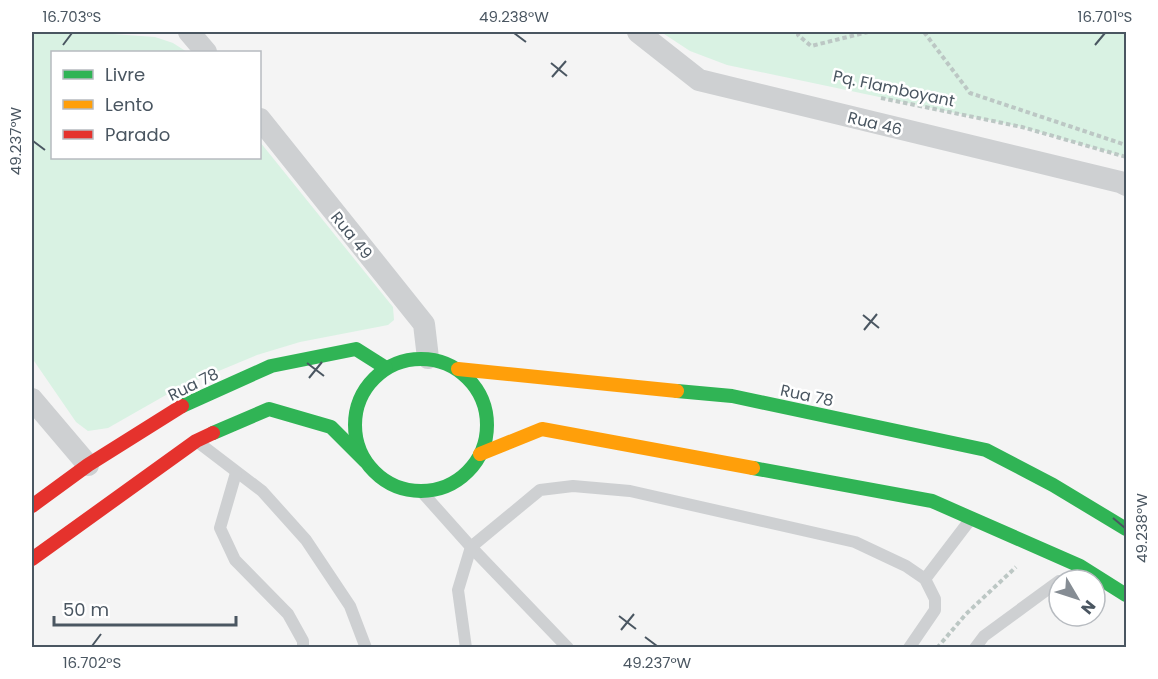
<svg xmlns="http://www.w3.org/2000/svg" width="1158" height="679" viewBox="0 0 1158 679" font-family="Poppins,sans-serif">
<rect width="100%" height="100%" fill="#f4f4f4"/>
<g fill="#d9f2e3">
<polygon points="32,32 85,32 155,37 173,43 187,52 52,52 52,158 260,158 260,142 393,307 394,320 388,325 300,342 257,355 180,387 108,428 88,431 76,422 32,358"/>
<polygon points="661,32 1126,32 1126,157 1022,127 727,65 690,51"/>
</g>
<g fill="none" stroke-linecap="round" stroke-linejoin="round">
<g stroke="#bcc7c4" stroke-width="4" stroke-dasharray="4.5 3" stroke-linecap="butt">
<polyline points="799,32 798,35 811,46 868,32"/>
<polyline points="924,32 970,93 1126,145"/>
<polyline points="881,98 1022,127 1126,157"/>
<polyline points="937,648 966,614 1016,567"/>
</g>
<g stroke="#ced0d2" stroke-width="12">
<polyline points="199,443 262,491 306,540 350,606 366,648"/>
<polyline points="236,473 220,528 235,560 288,614 303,641 303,648"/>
<polyline points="421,491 471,547 568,648"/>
<polyline points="925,579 970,520"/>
<polyline points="466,648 458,590 471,547 540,490 573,486 630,491 855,542 906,566 925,579 935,599 935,610 909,648"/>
<polyline points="975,648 984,636 1059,581"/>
</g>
<g stroke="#ced0d2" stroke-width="22">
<polyline points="189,32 206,52"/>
<polyline points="638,32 699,80 1120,182 1126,185"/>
<polyline points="260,119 424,324 428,358"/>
<polyline points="32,399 88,465"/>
</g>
<g stroke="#30b455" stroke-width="14">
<circle cx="421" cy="425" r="66"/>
<polyline points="677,391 732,396 986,450 1053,485 1126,529"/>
<polyline points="182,406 271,366 356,349 386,368"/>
<polyline points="213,433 269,409 331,427 365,461"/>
<polyline points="753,468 932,501 1080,566 1126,595"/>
</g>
<g stroke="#ff9f0a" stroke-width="14">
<polyline points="458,369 677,391"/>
<polyline points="480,454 542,429 753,468"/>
</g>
<g stroke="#e5322d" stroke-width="14">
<polyline points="32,506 88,465 182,406"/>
<polyline points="32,559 196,441 213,433"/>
</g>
</g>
<path fill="none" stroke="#4a5661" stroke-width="2" d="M 514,33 L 526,42M 63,45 L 72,33M 1095,45 L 1105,33M 551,63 L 567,76M 552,77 L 566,61M 33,141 L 45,150M 863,315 L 879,328M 864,330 L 877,314M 307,363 L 324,376M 309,378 L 322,362M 1113,518 L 1125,528M 619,616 L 636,629M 621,630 L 634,614M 645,637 L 657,646M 92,646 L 101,634"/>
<g text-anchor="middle" stroke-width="5" stroke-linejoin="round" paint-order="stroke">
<g font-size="16" fill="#4a5661" stroke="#fff">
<text transform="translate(894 88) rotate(12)" y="6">Pq. Flamboyant</text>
<text transform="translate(875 123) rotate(14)" y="6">Rua 46</text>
<text transform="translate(352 235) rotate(51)" y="6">Rua 49</text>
<text transform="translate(193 384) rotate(-26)" y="6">Rua 78</text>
<text transform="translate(807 395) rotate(12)" y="6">Rua 78</text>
</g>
</g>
<rect width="1158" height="679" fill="none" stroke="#ffffff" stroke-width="66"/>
<rect x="51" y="51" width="210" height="108" fill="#ffffff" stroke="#b7bbc0" stroke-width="1.5"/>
<rect x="63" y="70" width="30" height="9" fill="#30b455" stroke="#b7bbc0" stroke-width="1.5"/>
<text x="105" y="81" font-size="18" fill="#4a5661">Livre</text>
<rect x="63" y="100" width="30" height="9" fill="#ff9f0a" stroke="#b7bbc0" stroke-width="1.5"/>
<text x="105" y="111" font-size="18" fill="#4a5661">Lento</text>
<rect x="63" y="130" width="30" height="9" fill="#e5322d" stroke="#b7bbc0" stroke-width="1.5"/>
<text x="105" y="141" font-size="18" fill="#4a5661">Parado</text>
<g transform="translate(1077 598) rotate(129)"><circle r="28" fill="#ffffff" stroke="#b7bbc0" stroke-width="1.5"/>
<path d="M0-4.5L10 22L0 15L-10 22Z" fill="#868d94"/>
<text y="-9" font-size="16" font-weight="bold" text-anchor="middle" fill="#4a5661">N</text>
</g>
<path d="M54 616v9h182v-9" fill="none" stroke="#4a5661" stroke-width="3"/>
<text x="63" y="616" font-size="18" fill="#4a5661" stroke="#ffffff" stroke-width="4.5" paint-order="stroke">50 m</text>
<rect x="33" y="33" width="1092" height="613" fill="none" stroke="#4a5661" stroke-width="2"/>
<g font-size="15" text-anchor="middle" fill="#4a5661">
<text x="72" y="22">16.703°S</text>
<text x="514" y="22">49.238°W</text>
<text x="1105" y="22">16.701°S</text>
<text transform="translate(16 141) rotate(-90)" y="5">49.237°W</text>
<text transform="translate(1142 528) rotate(-90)" y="5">49.238°W</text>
<text x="92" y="668">16.702°S</text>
<text x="657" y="668">49.237°W</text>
</g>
</svg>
